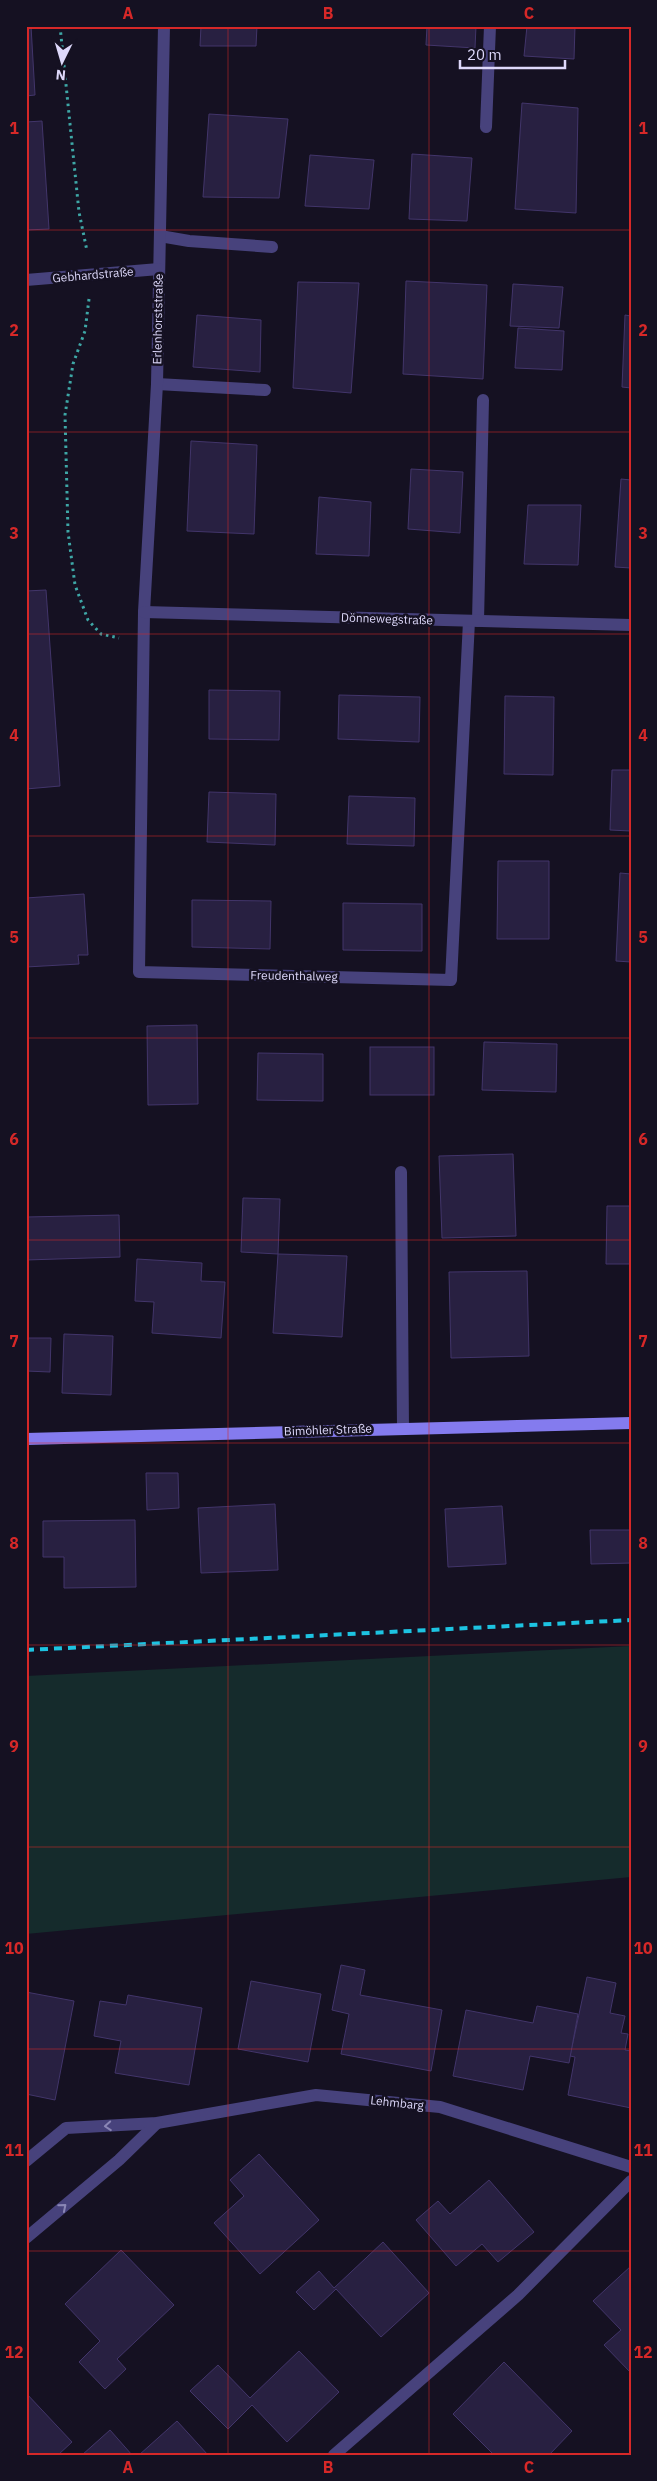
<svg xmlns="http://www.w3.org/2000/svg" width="657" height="2481" viewBox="0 0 657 2481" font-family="'IBM Plex Sans',sans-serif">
<rect width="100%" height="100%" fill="#151122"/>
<polygon fill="#152b2c" points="631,1646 631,1877 26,1934 26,1676"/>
<g fill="#282041" stroke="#42356a">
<polygon points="26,26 31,26 35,95 26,96"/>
<polygon points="201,26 257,26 256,46 200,46"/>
<polygon points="427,26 476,26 475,48 426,45"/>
<polygon points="527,26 575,26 574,59 524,56"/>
<polygon points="522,103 578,108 576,213 515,209"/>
<polygon points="209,114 288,119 279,198 203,197"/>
<polygon points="42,121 49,229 26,230 26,122"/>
<polygon points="412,154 472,158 467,221 409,219"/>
<polygon points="310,155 374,160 369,209 305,206"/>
<polygon points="406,281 487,285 483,379 403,374"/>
<polygon points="298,282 359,283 351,393 293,388"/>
<polygon points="513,284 563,287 559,328 510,326"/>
<polygon points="197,315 261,320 260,372 193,367"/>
<polygon points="625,315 631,316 631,388 622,387"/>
<polygon points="518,328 564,331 562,370 515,368"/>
<polygon points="191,441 257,445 254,534 187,531"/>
<polygon points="411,469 463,472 460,533 408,529"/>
<polygon points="621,479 631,480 631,568 615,567"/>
<polygon points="319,497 371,502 369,556 316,554"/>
<polygon points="528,505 581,505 578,565 524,564"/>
<polygon points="46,590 60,786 26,789 26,591"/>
<polygon points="209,690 280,691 279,740 209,739"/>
<polygon points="339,695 420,697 419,742 338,739"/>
<polygon points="505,696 554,697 553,775 504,774"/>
<polygon points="612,770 631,770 631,831 610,830"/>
<polygon points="209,792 276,794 275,845 207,842"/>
<polygon points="349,796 415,798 414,846 347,844"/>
<polygon points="498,861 549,861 549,939 497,939"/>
<polygon points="620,873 631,874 631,962 616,961"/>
<polygon points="84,894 88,955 78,955 79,964 26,967 26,898"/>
<polygon points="192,900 271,901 270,949 192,947"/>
<polygon points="343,903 422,904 422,951 343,950"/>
<polygon points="197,1025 198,1104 148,1105 147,1026"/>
<polygon points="484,1042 557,1044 556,1092 482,1090"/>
<rect x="370" y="1047" width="64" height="48"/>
<polygon points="258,1053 323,1054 323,1101 257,1100"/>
<polygon points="513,1154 516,1236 442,1238 439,1156"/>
<polygon points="243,1198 280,1199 278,1254 241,1252"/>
<polygon points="607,1206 631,1206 631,1264 606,1264"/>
<polygon points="119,1215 120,1257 26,1260 26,1217"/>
<polygon points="278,1254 347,1256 342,1337 273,1333"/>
<polygon points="137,1259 202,1263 201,1281 225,1282 221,1338 152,1333 154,1302 135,1301"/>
<polygon points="527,1271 529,1356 451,1358 449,1272"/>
<polygon points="64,1334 113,1336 111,1395 62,1393"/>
<polygon points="26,1338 51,1338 50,1372 26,1371"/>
<polygon points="146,1473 178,1473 179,1508 147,1510"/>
<polygon points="275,1504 278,1570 201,1573 198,1508"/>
<polygon points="502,1506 506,1564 448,1567 445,1509"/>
<polygon points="135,1520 136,1587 64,1588 64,1557 43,1557 43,1521"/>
<polygon points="590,1530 631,1530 631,1563 591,1564"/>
<polygon points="341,1965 365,1970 360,1995 442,2010 431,2071 341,2054 349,2014 332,2010"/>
<polygon points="587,1977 616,1983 610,2013 625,2016 621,2033 628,2034 625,2050 631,2051 631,2108 568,2095 575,2057 570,2056"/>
<polygon points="251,1981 321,1994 308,2062 238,2049"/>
<polygon points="26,1992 74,2001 55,2100 26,2094"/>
<polygon points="128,1995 202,2008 189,2085 115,2073 121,2041 94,2036 100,2001 126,2005"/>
<polygon points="537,2006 578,2014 569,2063 530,2056 523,2090 453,2076 466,2010 533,2023"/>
<polygon points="259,2154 319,2220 260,2274 214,2223 244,2196 230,2180"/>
<polygon points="489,2180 534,2232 498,2262 482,2244 456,2266 416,2220 438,2201 450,2214"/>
<polygon points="383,2242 429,2293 381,2337 336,2289 314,2310 296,2292 319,2271 334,2288"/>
<polygon points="121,2250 174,2305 117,2359 126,2369 105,2389 79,2362 100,2341 65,2304"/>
<polygon points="631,2266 631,2373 604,2345 621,2330 593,2301"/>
<polygon points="299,2351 339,2392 287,2442 252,2405 228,2429 190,2391 218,2365 250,2398"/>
<polygon points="504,2362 572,2431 549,2455 494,2455 453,2414"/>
<polygon points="26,2393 72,2442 58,2455 26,2455"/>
<polygon points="177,2421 208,2455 139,2455"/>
<polygon points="110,2430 132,2455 82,2455"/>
</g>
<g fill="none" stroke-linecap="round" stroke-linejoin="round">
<g stroke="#3ea7a6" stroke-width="3" stroke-dasharray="2.5 4" stroke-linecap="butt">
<polyline points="60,26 79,212 87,251"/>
<polyline points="89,299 85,331 73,364 65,415 68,532 75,585 88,620 101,634 119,638"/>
</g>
<g stroke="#47427c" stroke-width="12">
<polyline points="486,127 490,26"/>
<polyline points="160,236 189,241 272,247"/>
<polyline points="157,384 265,390"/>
<polyline points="478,621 483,400"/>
<polyline points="401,1172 403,1428"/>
</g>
<g stroke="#47427c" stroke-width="12">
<polyline points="164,26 157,384 144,612 139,972 451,980 469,621"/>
<polyline points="26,280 159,269"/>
<polyline points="144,612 631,625"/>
<polyline points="26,2161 66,2128 157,2123 316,2095 440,2107 631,2167"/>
<polyline points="26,2238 119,2160 157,2123"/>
<polyline points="334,2455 518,2295 631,2181"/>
</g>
<polyline stroke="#847bee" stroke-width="12" points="26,1439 631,1423"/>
<polyline stroke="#1dc3e1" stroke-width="4" stroke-dasharray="8 6" stroke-linecap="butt" points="26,1650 631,1620"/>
</g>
<defs><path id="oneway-chevron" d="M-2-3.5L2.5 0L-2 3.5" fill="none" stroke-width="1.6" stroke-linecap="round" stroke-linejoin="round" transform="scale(1.25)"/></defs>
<g stroke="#8a86b5">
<use href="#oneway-chevron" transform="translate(108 2126) rotate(176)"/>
<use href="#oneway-chevron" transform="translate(63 2207) rotate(-40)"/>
</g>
<path fill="none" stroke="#d62828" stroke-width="1" stroke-opacity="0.55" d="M 228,26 L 228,2455M 429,26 L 429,2455M 26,230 L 631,230M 26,432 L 631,432M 26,634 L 631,634M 26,836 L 631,836M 26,1038 L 631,1038M 26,1240 L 631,1240M 26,1443 L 631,1443M 26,1645 L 631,1645M 26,1847 L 631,1847M 26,2049 L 631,2049M 26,2251 L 631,2251"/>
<g text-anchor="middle" stroke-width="5" stroke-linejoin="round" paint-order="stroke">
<g font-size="12" fill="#ddd8fa" stroke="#151122">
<text transform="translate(93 275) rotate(-5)" y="4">Gebhardstraße</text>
<text transform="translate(158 319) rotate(-89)" y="4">Erlenhorststraße</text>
<text transform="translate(387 619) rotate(2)" y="4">Dönnewegstraße</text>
<text transform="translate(294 976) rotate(1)" y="4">Freudenthalweg</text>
<text transform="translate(328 1430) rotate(-2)" y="4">Bimöhler Straße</text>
<text transform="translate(397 2103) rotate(6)" y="4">Lehmbarg</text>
</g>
</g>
<rect width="657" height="2481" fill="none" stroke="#151122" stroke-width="55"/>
<g transform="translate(62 62) rotate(185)" stroke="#151122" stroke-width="4" paint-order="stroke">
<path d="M0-4L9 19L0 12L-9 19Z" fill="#ddd8fa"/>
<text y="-8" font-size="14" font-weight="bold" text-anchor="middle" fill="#ddd8fa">N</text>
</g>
<path d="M460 60v8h105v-8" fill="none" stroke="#ddd8fa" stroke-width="2.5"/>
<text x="467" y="60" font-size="15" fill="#ddd8fa" stroke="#151122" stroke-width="4" paint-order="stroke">20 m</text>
<rect x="28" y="28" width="602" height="2426" fill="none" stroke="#d62828" stroke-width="2"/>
<g font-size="16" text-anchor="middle" font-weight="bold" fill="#d62828">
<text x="128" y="19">A</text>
<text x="328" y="19">B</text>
<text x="529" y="19">C</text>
<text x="14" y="134">1</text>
<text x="643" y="134">1</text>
<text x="14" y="336">2</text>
<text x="643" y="336">2</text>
<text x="14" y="539">3</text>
<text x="643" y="539">3</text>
<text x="14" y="741">4</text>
<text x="643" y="741">4</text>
<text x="14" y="943">5</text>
<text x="643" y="943">5</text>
<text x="14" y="1145">6</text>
<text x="643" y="1145">6</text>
<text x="14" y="1347">7</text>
<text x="643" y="1347">7</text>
<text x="14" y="1549">8</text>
<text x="643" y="1549">8</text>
<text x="14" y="1752">9</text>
<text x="643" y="1752">9</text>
<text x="14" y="1954">10</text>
<text x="643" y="1954">10</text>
<text x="14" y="2156">11</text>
<text x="643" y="2156">11</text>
<text x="14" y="2358">12</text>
<text x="643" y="2358">12</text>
<text x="128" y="2473">A</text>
<text x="328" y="2473">B</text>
<text x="529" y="2473">C</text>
</g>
</svg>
